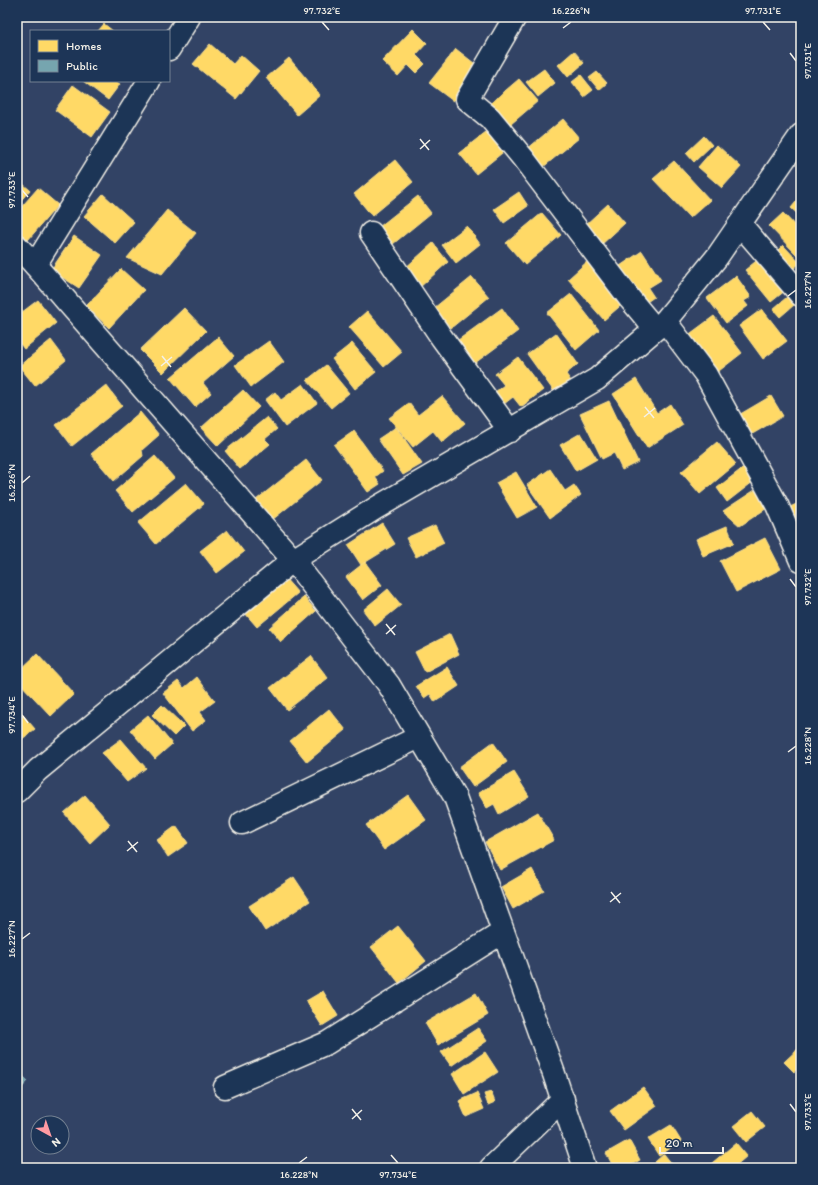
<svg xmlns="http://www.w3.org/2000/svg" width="818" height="1185" viewBox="0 0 818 1185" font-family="Itim,sans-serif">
<rect width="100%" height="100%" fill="#324365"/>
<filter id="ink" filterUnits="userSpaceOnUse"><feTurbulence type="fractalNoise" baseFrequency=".025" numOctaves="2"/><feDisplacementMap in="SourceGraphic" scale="8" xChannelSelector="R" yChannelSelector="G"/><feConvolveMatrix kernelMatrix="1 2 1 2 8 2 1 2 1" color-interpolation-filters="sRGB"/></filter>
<g filter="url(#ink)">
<g fill="#ffd966" stroke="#fce08d">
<polygon points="104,24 113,31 98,31"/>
<polygon points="413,29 427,43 416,55 425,64 416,73 408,65 398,76 382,61"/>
<polygon points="210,44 233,64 241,55 259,71 236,99 193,64"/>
<polygon points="456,49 479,67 453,101 429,83"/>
<polygon points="574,51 584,63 568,77 558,65"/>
<polygon points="289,58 320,95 297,115 266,78"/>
<polygon points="544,69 555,83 538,97 526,82"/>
<polygon points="597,72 607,83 599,90 589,78"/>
<polygon points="581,75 593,90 584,97 572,82"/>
<polygon points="519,79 538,101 504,130 485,108"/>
<polygon points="83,81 115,81 120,84 108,100"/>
<polygon points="73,85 110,112 92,137 55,110"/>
<polygon points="563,119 579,138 542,168 526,150"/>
<polygon points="491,128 507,149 476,174 459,153"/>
<polygon points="704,136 712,145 694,162 686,153"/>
<polygon points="717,145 741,167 722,188 698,167"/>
<polygon points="395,160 413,182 372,216 354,194"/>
<polygon points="674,161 710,200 690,218 653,179"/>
<polygon points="17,179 30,190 17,205"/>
<polygon points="38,188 58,205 28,240 17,231 17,212"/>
<polygon points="519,192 528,206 504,223 494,209"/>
<polygon points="103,194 134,222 115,243 84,216"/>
<polygon points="418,196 431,213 393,244 379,227"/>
<polygon points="801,196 801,217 791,208"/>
<polygon points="608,204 625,223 601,245 584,226"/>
<polygon points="167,210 196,233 162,274 127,258"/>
<polygon points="542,213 561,235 525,265 506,243"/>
<polygon points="783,213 801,232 801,251 797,255 769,226"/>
<polygon points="467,226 480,244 456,263 442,245"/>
<polygon points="74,236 102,255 79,288 51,270"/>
<polygon points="433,243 448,262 419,288 403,270"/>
<polygon points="783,245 800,263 792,270 775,253"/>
<polygon points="642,251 661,280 648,288 654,297 641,306 617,268"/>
<polygon points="760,258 786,290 771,302 745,270"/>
<polygon points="590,259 626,301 604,320 568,279"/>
<polygon points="121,269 144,290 109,328 86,306"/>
<polygon points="736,276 751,297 744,301 748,306 726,323 707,298"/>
<polygon points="472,277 489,297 451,328 434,308"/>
<polygon points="794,291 801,299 780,317 773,309"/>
<polygon points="571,294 599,330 576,350 547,313"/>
<polygon points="38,300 56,323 24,349 17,340 17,316"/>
<polygon points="184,308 206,331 163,373 140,350"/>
<polygon points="502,308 518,331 471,366 454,343"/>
<polygon points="762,309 787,341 763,359 739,326"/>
<polygon points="367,311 402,352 384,367 349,327"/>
<polygon points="714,316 742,353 715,374 687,336"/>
<polygon points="556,333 578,364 566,374 571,381 555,393 527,354"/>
<polygon points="218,337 234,356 203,383 211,393 195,407 170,378"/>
<polygon points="51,340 66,360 35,386 19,366"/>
<polygon points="269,341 284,362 251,387 235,365"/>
<polygon points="352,343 376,372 355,389 332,359"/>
<polygon points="518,357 543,390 521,407 513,397 504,404 495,392 504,385 495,374"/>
<polygon points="326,365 349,393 331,408 307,380"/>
<polygon points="636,379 657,413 670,404 683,425 647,448 613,394"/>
<polygon points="303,384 317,403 285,427 265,400 275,392 281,400"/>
<polygon points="106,385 122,406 72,446 56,425"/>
<polygon points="243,390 259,407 218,446 201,428"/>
<polygon points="442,396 465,423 442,442 433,431 413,447 389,418 409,403 418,415"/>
<polygon points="771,396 783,416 749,436 737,416"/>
<polygon points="609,401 638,462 622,470 614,453 602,459 580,414"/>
<polygon points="140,412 159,435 142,450 143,456 114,481 91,454"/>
<polygon points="267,417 277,429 265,439 270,444 240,469 225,451"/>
<polygon points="396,427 422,464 403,475 378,439"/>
<polygon points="354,431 383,471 375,477 380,484 368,492 334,445"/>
<polygon points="581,433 597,459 576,471 560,445"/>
<polygon points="717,442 736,464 700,494 681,472"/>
<polygon points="155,456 174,478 133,512 115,491"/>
<polygon points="306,460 322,480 272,520 256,500"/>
<polygon points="744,467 754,481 727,502 717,488"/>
<polygon points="550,469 565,491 574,485 581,495 550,518 527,485"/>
<polygon points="516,472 537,507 517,518 496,483"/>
<polygon points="186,483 204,504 156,544 138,523"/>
<polygon points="758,488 770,506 740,526 723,511"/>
<polygon points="801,502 801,526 800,526 790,507"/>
<polygon points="382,523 395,544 361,565 348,545"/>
<polygon points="435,525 444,543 416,557 406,538"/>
<polygon points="727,526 734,543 703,556 696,539"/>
<polygon points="227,530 244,552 217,573 200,551"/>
<polygon points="765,538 781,569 736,592 720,561"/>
<polygon points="365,562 382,585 363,600 346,577"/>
<polygon points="284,577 298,593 257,627 244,612"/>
<polygon points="388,589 401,605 375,626 363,610"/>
<polygon points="304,597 316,611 281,642 269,628"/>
<polygon points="450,634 459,654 425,672 415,652"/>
<polygon points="37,654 74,694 51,716 17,680 17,673"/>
<polygon points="311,656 328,678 287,710 270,688"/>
<polygon points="447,667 459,686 435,702 430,694 424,698 416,686"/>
<polygon points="197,677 215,701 200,712 206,720 192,731 163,693 178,681 184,688"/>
<polygon points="162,705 184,726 174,736 152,715"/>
<polygon points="17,708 35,729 17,743"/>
<polygon points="329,709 346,730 307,762 290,741"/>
<polygon points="148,715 172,744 155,759 130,730"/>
<polygon points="121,739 146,768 127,782 102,753"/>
<polygon points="493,742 507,762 473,787 459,767"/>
<polygon points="514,772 529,796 499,814 494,804 487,808 478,793"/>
<polygon points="85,795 110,824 90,843 64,813"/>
<polygon points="408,795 426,820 384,850 366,825"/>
<polygon points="538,812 554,840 500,870 485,842"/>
<polygon points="176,826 188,843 168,857 157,840"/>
<polygon points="532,869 544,891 513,909 501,887"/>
<polygon points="294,877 310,901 265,931 249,906"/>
<polygon points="398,926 426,961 399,983 371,947"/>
<polygon points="323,991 338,1016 322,1026 306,1001"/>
<polygon points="476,993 488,1015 438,1045 425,1023"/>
<polygon points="478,1028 487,1041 451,1066 441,1052"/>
<polygon points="801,1046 801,1066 794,1072 784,1062"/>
<polygon points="485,1052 498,1072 464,1094 452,1074"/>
<polygon points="643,1087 657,1106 624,1130 610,1111"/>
<polygon points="491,1092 495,1102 488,1105 484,1094"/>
<polygon points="477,1093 484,1109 466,1117 459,1101"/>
<polygon points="752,1111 765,1127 746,1142 733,1126"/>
<polygon points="671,1125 681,1141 659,1156 648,1139"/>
<polygon points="629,1140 640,1160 626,1168 614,1168 606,1153"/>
<polygon points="736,1143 747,1156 733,1168 706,1168"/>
<polygon points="664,1154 672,1164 667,1168 660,1168 655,1162"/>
</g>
<polygon fill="#76a5af" stroke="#9cbcc0" points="17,1071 28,1081 17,1093"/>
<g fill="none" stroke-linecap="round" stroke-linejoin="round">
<g stroke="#f4f1e8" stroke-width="25">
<g id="minor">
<polyline points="515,17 467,99 490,118 523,158 630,299 655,329"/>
<polyline points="169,49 189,17"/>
<polyline points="740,224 801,295"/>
<polyline points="371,233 442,338 510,431"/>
<polyline points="35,265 149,81"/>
<polyline points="665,321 706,375 777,505 801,561"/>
<polyline points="17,791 38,770 293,560 376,508 597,379 665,321 717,257 801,135"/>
<polyline points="242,823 419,737"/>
<polyline points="225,1087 327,1043 503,932"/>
<polyline points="491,1168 563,1099"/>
</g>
</g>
<g stroke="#f4f1e8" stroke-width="25">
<polyline id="tertiary" points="17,246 35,265 293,560 389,685 455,797 554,1074 585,1168"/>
</g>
<use href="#minor" stroke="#1d3557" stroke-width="22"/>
<use href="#tertiary" stroke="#1d3557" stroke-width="22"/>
</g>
</g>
<path fill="none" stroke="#f4f1e8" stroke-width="1.5" d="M 322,22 L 329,30M 763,22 L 770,30M 563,28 L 571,22M 790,53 L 796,61M 420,139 L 429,150M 420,149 L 430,140M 22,190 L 28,197M 788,296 L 796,290M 162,356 L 171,367M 161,366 L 172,357M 645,407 L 654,418M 644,417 L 655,408M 22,483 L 30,476M 790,579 L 796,587M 386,624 L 395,635M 386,634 L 396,625M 22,715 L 28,723M 788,752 L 796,746M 128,841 L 137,852M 127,851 L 138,842M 611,892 L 620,903M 610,902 L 621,893M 22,939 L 30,933M 790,1104 L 796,1112M 352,1109 L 361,1120M 352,1119 L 362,1110M 391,1155 L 398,1163M 299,1163 L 307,1157"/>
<rect width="818" height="1185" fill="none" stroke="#1d3557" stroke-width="44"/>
<rect x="30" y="30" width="140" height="52" fill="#1d3557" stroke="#738091"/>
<rect x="38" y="40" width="20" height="12" fill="#ffd966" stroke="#738091"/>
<text x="66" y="50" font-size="12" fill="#f4f1e8">Homes</text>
<rect x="38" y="60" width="20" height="12" fill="#76a5af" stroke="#738091"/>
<text x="66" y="70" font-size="12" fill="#f4f1e8">Public</text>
<g transform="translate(50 1135) rotate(140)"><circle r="19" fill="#1d3557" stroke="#738091"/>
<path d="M0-3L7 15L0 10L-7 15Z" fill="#ff9aa2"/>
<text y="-6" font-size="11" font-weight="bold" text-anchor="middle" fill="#f4f1e8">N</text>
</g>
<path d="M660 1147v6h63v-6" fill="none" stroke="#f4f1e8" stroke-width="2"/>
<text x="666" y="1147" font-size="12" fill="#f4f1e8" stroke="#1d3557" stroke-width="3" paint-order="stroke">20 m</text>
<rect x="22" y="22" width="774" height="1141" fill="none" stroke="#f4f1e8" stroke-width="1.5"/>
<g font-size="10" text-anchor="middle" fill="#f4f1e8">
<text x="322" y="14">97.732°E</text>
<text x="571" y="14">16.226°N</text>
<text x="763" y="14">97.731°E</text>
<text transform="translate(807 61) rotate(-90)" y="4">97.731°E</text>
<text transform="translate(11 190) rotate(-90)" y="4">97.733°E</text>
<text transform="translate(807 290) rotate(-90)" y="4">16.227°N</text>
<text transform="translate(11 483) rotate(-90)" y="4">16.226°N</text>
<text transform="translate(807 587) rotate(-90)" y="4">97.732°E</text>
<text transform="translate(11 715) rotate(-90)" y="4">97.734°E</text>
<text transform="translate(807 746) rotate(-90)" y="4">16.228°N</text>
<text transform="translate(11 939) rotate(-90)" y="4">16.227°N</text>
<text transform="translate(807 1112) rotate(-90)" y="4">97.733°E</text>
<text x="299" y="1178">16.228°N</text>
<text x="398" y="1178">97.734°E</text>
</g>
</svg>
